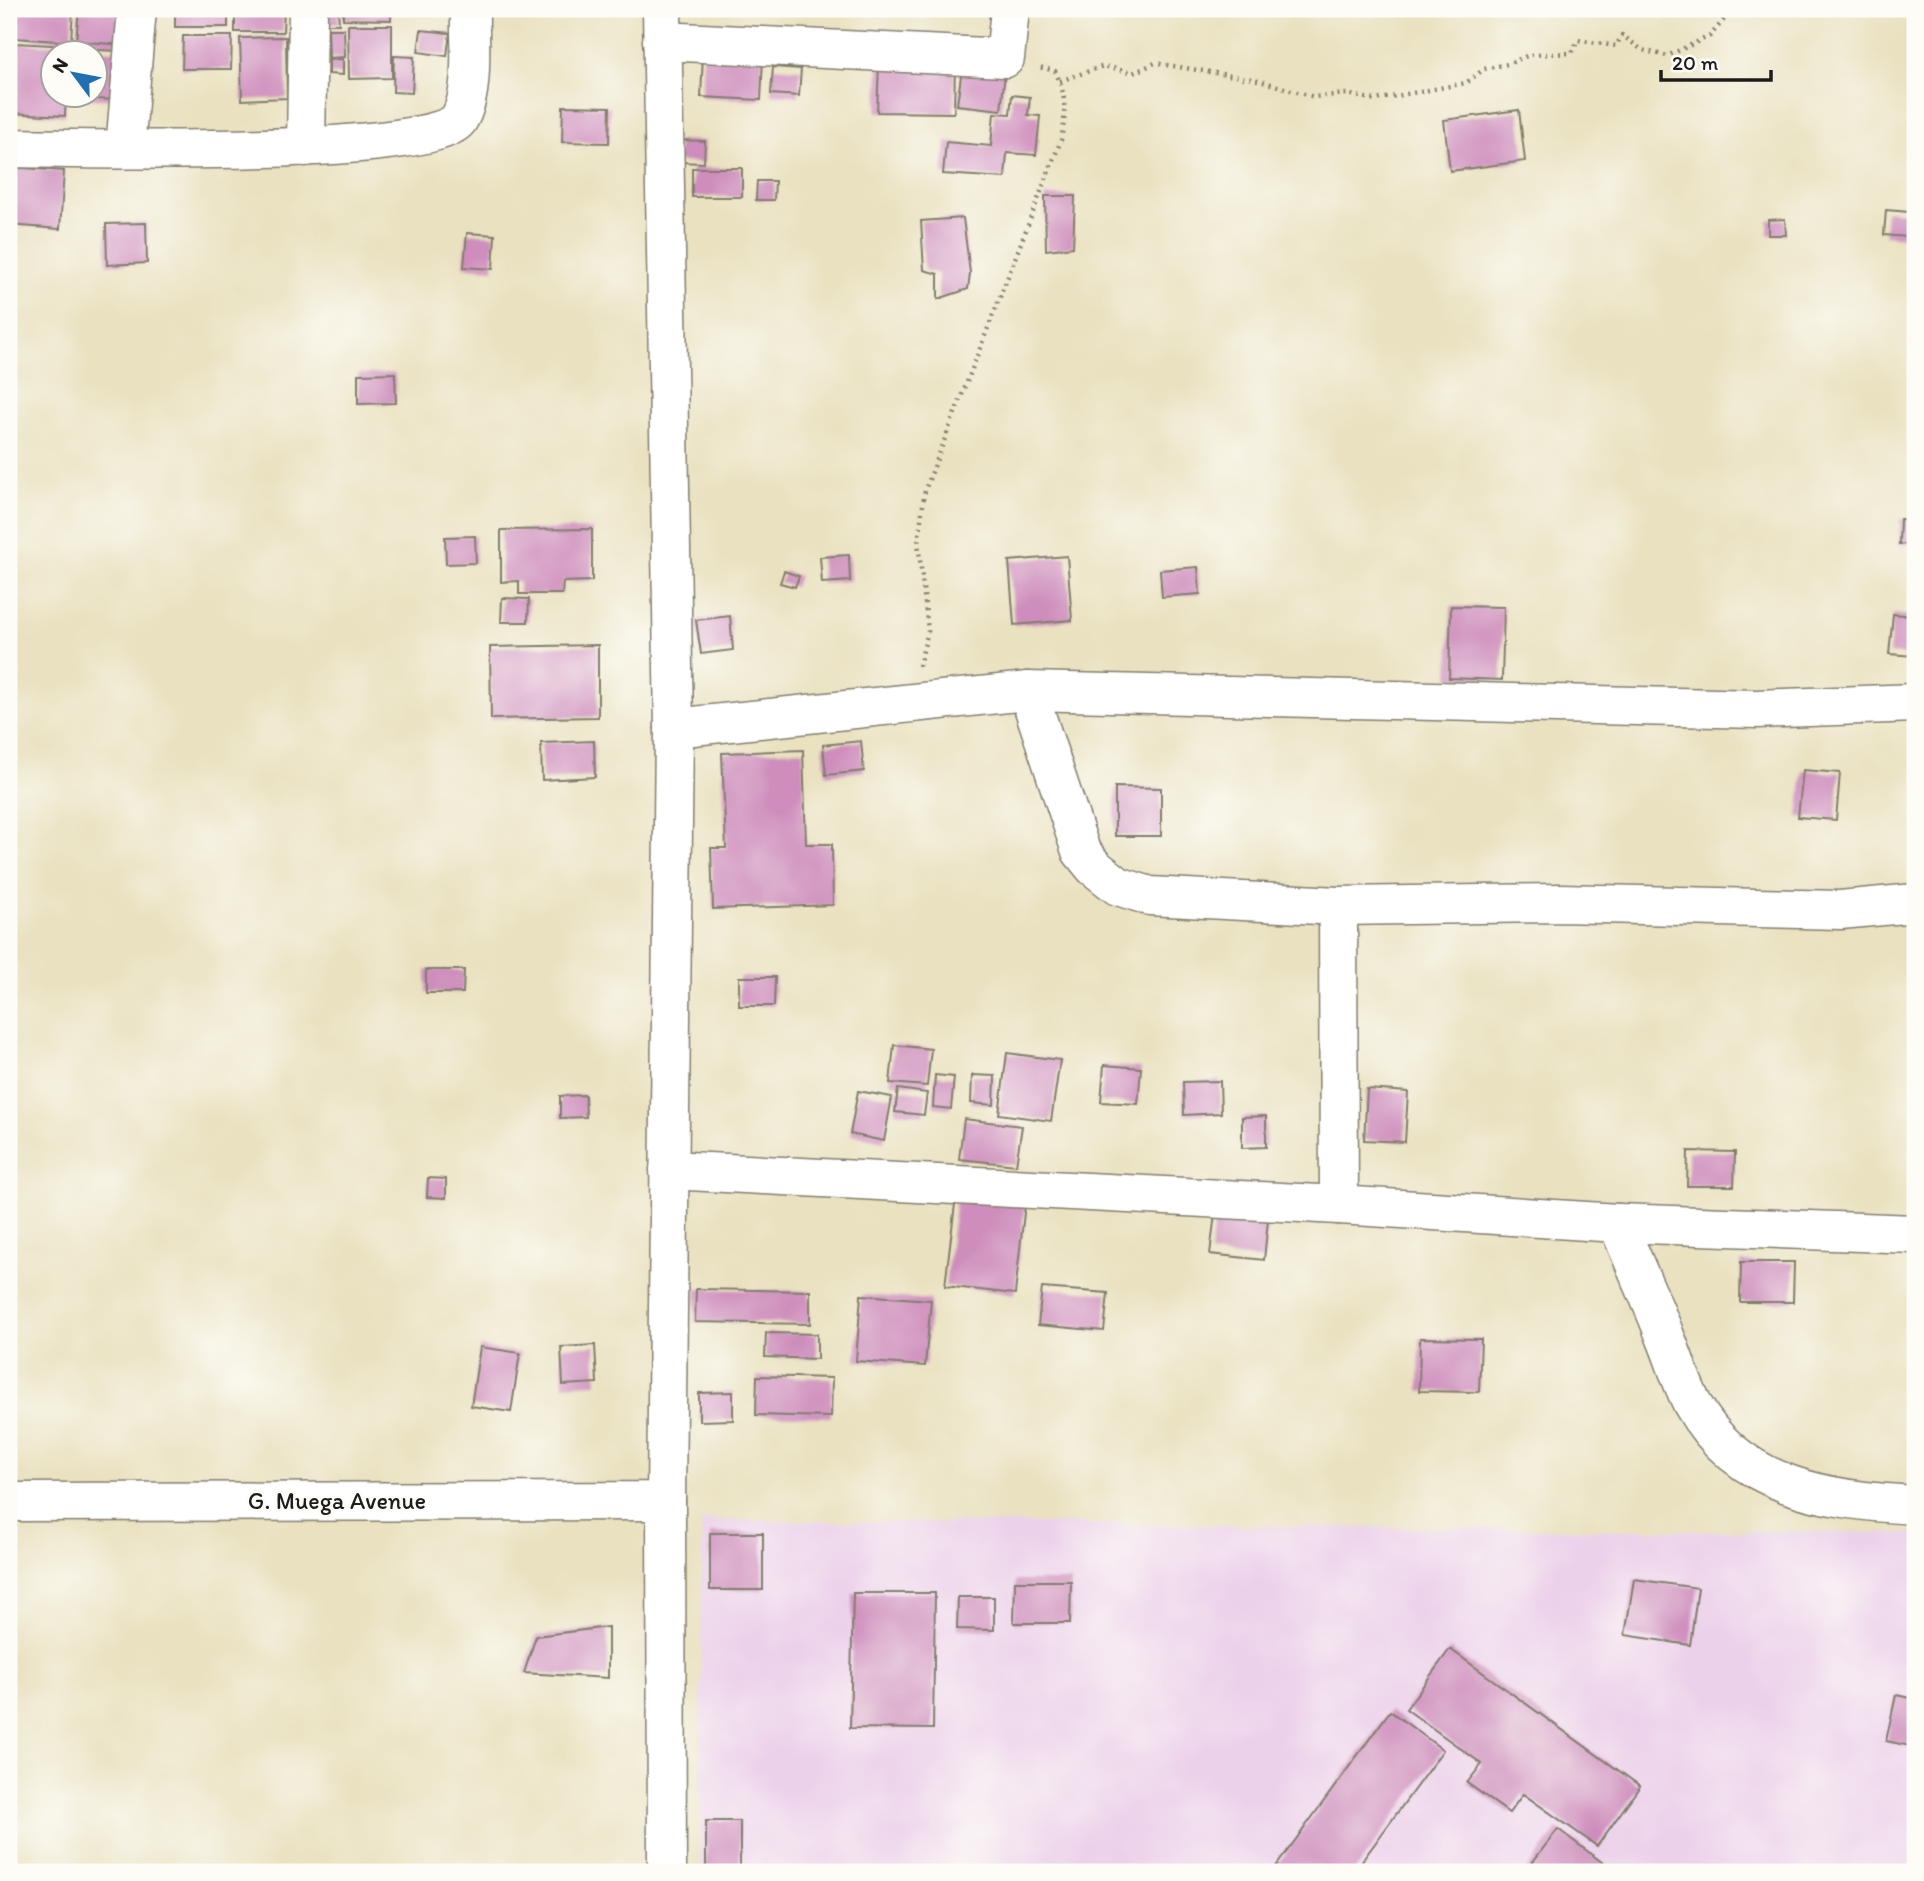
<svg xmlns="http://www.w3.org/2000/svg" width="1924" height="1881" viewBox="0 0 1924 1881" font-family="Itim,sans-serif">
<rect width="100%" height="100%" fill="#fdfcf7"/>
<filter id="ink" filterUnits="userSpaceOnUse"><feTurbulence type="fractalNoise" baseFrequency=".0143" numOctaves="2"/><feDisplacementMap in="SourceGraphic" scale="14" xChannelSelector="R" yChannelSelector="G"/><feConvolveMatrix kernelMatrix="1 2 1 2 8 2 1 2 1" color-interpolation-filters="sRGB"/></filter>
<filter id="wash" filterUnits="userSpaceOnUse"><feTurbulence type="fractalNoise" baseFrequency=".00686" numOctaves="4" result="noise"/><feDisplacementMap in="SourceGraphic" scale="28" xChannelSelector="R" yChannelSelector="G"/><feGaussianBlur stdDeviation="1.57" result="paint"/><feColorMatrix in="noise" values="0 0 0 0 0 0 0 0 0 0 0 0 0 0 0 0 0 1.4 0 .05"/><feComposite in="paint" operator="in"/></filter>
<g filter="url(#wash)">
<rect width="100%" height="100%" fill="#e9e1bf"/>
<polygon fill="#ecd1ea" points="702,1520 1915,1533 1915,1872 700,1872"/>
<g id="blocks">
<g fill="#ce8dbc">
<polygon points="18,9 73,9 71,42 16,38"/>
<polygon points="79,9 126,9 123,45 76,41"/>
<rect x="175" y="9" width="53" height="18"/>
<polygon points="235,9 284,9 283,32 235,32"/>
<polygon points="321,9 338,9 339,24 322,24"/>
<polygon points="343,9 391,9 391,20 343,19"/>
<polygon points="348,25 392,25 392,78 349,79"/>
<polygon points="328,29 344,29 345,57 329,58"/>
<polygon points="421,30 450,33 447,56 418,52"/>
<polygon points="183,36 232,36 231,69 182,69"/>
<polygon points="286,37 287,98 242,100 240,38"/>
<polygon points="15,43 69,46 68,52 52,52 52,94 66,94 65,116 11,113"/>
<polygon points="73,49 121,51 119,100 71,98 72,94 94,94 94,52 73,52"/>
<polygon points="703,55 763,58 761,100 701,97"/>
<polygon points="394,56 414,57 412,93 393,92"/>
<polygon points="343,59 343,75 329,74 329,60"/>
<polygon points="879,64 955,66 954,113 877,112"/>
<polygon points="773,67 801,69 799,96 771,94"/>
<polygon points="962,68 1005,73 1001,110 957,105"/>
<polygon points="1012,95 1030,97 1028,115 1040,116 1036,155 1007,153 1005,178 943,174 946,142 991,146 994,113 1010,114"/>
<polygon points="563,106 610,107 609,143 562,142"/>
<polygon points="1519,110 1525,161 1450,171 1444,120"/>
<polygon points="678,140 705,141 704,163 677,162"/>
<polygon points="9,167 64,171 60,229 9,225"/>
<rect x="692" y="168" width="50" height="29"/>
<polygon points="757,181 775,181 774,200 756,200"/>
<polygon points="1045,196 1075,196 1073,247 1046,250"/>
<polygon points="1886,210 1909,212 1907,237 1884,235"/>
<polygon points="963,218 970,273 968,289 938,299 938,274 924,270 921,221"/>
<polygon points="1785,219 1786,235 1768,235 1768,220"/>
<polygon points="146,223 147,263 107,265 106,224"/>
<polygon points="467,233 495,235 493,269 464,267"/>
<polygon points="395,373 396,403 358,404 358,374"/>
<polygon points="1900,519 1915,520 1915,545 1899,544"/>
<polygon points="592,529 592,581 563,582 562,594 519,594 519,581 501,582 501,530"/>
<polygon points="475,536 476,563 446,564 445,537"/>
<polygon points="849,555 850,581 822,583 820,557"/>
<polygon points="1067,556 1072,620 1014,625 1009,561"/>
<polygon points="1198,567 1200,594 1162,597 1160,570"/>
<polygon points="784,571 799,576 795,587 780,583"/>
<polygon points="502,598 529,599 528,622 501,622"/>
<polygon points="1451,606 1504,607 1502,680 1449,678"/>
<polygon points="1893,614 1915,616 1915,656 1889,654"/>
<polygon points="730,616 733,650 701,654 696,620"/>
<polygon points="598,645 598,717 491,719 490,647"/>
<polygon points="594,741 595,777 542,780 541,743"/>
<polygon points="861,741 864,771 826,775 823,745"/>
<polygon points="803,750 806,844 832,844 833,905 713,909 711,848 726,848 722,753"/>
<polygon points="1803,770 1840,773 1836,820 1798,817"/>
<polygon points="1115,787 1161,788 1161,836 1115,836"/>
<polygon points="426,970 464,970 463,993 426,993"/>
<polygon points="739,977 775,977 774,1006 739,1006"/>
<polygon points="894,1045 931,1049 927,1086 890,1083"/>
<polygon points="1007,1053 1060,1060 1051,1121 999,1114"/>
<polygon points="1104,1065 1141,1068 1138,1104 1101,1102"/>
<polygon points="935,1075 954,1077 951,1109 933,1107"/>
<polygon points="972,1075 995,1076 994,1105 971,1103"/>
<polygon points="1220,1081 1221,1113 1184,1115 1183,1082"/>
<polygon points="898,1089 927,1093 924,1115 895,1112"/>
<polygon points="1367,1089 1408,1092 1405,1142 1364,1140"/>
<polygon points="858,1091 892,1097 884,1141 850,1134"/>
<polygon points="585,1095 586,1117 560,1118 560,1096"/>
<polygon points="1266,1116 1266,1147 1242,1148 1242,1117"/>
<polygon points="964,1119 1022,1126 1016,1165 959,1159"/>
<polygon points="1688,1151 1735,1152 1734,1186 1687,1186"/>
<polygon points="428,1178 446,1179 446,1198 427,1197"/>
<polygon points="956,1196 1025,1204 1015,1294 945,1286"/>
<polygon points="1215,1214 1268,1220 1264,1260 1210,1254"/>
<polygon points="1741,1262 1794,1262 1793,1302 1740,1302"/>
<polygon points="1042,1288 1108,1293 1104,1331 1038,1325"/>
<polygon points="696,1289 810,1291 810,1324 695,1322"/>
<polygon points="861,1295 931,1300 925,1366 856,1361"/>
<polygon points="766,1333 817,1334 817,1359 765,1357"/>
<polygon points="1420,1338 1481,1339 1479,1392 1419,1391"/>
<polygon points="595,1345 597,1383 563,1385 561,1347"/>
<polygon points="480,1347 520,1353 511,1412 471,1406"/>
<polygon points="757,1376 832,1378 831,1417 756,1415"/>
<polygon points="733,1392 733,1420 699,1421 699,1393"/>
<rect x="710" y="1533" width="53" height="57"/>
<polygon points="1634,1579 1698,1588 1690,1645 1625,1635"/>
<polygon points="1015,1581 1071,1581 1070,1623 1014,1623"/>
<polygon points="853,1593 935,1593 933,1729 850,1728"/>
<polygon points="958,1597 994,1597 994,1630 957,1629"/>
<polygon points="608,1627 608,1678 524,1673 536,1636"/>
<polygon points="1450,1649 1640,1786 1597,1846 1523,1794 1509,1813 1467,1783 1482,1764 1406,1709"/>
<polygon points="1896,1695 1915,1699 1915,1747 1886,1741"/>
<polygon points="1390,1711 1443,1750 1354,1872 1272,1872"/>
<rect x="706" y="1821" width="34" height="51"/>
<polygon points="1558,1829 1615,1872 1525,1872"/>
</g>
</g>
</g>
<g filter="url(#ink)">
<use href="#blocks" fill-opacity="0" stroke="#827e6e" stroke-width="2"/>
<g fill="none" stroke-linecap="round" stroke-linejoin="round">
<g stroke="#827e6e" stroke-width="41">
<g id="minor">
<polyline points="662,41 1005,58 1010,9"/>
<polyline points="306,147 308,9"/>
<path d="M 9,148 C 70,149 435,158 459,119 C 475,93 469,39 470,9"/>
<polyline points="125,149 137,9"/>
<polyline points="1028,691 1757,709 1915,703"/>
<polyline points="674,728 1028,691 1081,851 1094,867 1118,886 1150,896 1338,906 1561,903 1840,910 1915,903"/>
<polyline points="1338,906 1339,1205"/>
<path d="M 669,1170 L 1339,1205 L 1618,1223 C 1632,1261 1651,1298 1665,1336 C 1675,1360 1681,1383 1693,1405 C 1740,1489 1829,1500 1915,1505"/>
<polyline points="1618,1223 1915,1234"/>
<polyline points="666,1501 667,1872"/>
</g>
</g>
<g stroke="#827e6e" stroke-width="41">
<polyline id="tertiary" points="9,1502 666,1501 674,728 662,9"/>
</g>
<g stroke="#827e6e" stroke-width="4.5" stroke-dasharray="2 5" stroke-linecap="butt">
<polyline points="1060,81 1104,66 1133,73 1155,63 1258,80 1314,97 1347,94 1375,100 1466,83 1484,69 1508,64 1529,55 1572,53 1578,40 1616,46 1622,35 1642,50 1667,56 1710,36 1733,9"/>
<path d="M 919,666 L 928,631 L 918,542 L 925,490 L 1061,140 C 1066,114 1067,95 1055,71 L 1039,67"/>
</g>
<use href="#minor" stroke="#fff" stroke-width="38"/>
<use href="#tertiary" stroke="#fff" stroke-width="38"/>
</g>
</g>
<g text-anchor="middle" stroke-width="6" stroke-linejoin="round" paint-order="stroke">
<g font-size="24" fill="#1c1c1c" stroke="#fdfcf7">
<text x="337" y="1509">G. Muega Avenue</text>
</g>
</g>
<rect width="1924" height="1881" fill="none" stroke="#fdfcf7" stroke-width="35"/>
<g transform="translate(74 74) rotate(302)"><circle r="33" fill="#fdfcf7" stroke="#a3a29f" stroke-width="2"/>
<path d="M0-5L12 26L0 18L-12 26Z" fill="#1f6fb2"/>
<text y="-10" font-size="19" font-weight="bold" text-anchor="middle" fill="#1c1c1c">N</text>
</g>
<path d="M1661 70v10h110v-10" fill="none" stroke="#1c1c1c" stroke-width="3.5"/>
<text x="1672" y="70" font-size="21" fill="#1c1c1c" stroke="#fdfcf7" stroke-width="5" paint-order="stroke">20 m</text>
</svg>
